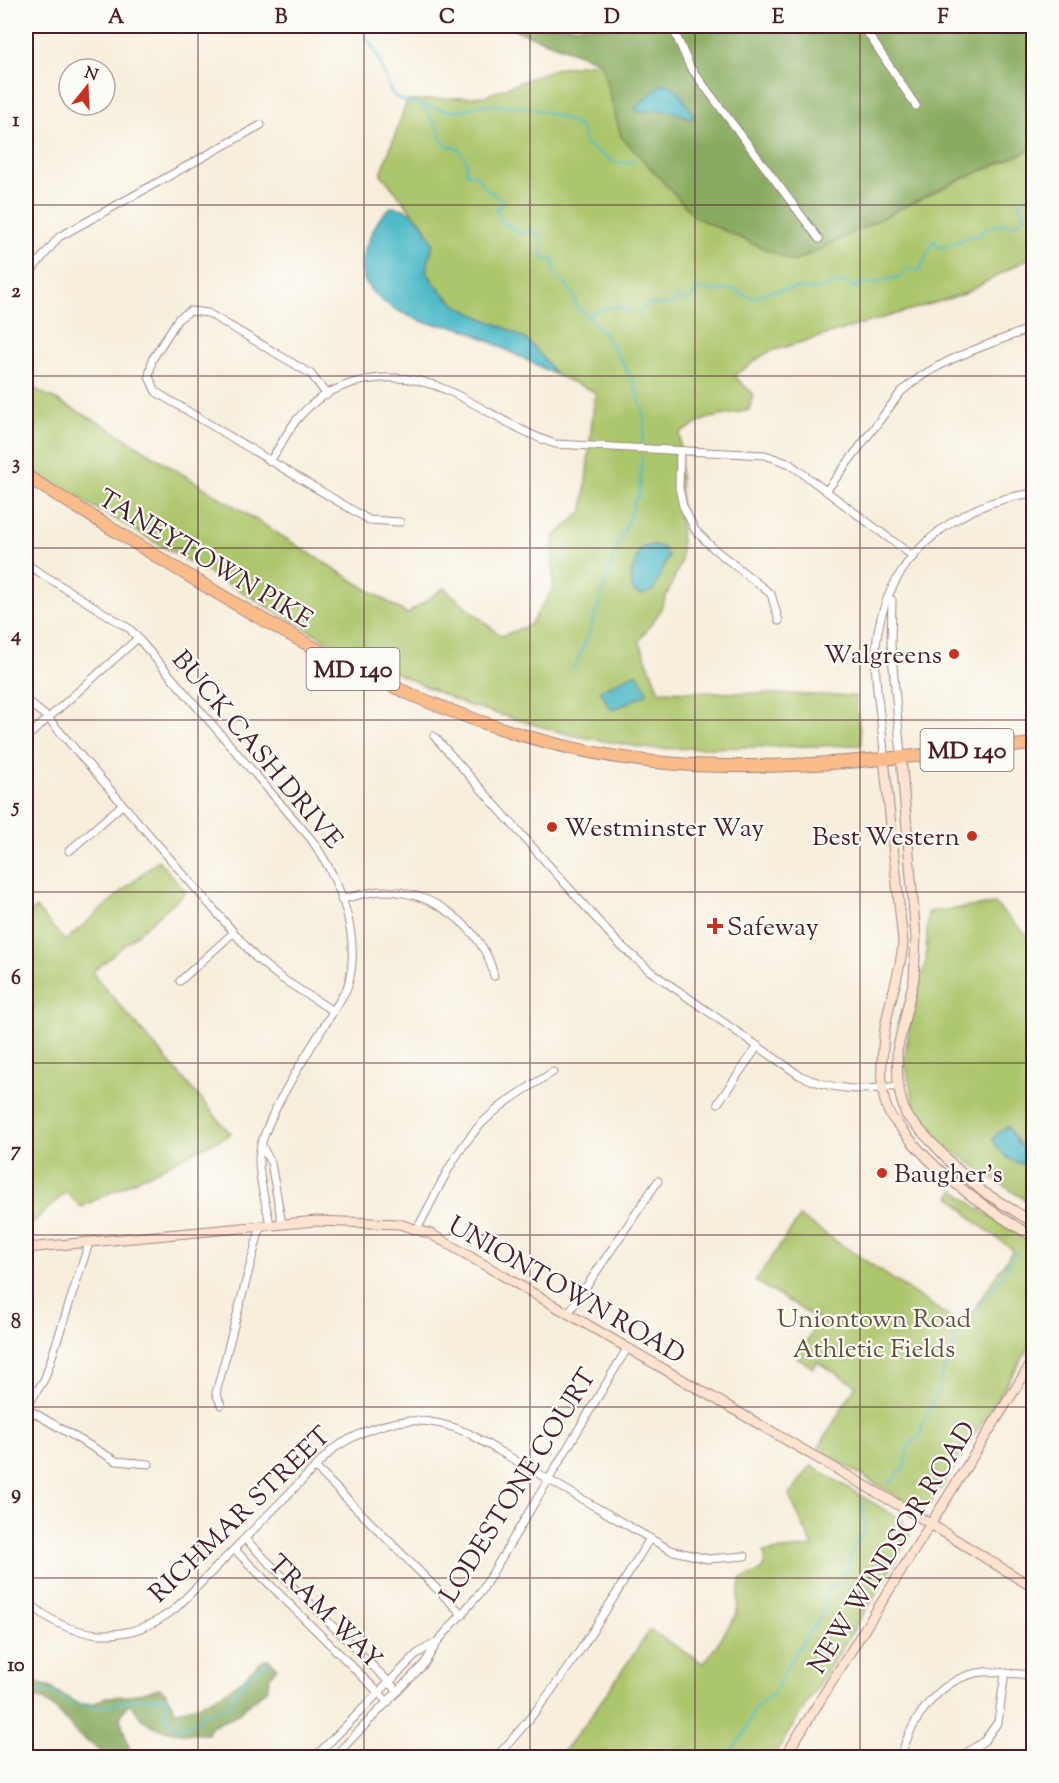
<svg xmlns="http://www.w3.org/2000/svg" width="1059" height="1783" viewBox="0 0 1059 1783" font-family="'Sorts Mill Goudy',serif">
<rect width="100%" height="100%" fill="#fdfcf7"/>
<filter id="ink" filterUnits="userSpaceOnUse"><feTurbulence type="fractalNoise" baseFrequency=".0167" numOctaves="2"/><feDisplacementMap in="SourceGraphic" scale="12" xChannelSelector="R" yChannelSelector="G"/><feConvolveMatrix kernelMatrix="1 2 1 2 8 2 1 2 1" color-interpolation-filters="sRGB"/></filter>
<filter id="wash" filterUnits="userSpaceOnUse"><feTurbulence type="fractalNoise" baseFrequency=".008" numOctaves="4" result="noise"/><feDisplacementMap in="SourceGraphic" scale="24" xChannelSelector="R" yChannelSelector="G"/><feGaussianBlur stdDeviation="1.35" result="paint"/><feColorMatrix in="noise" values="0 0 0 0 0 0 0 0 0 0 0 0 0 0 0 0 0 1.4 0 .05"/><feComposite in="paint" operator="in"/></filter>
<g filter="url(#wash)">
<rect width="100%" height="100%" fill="#f7eedc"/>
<g fill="#acc66c" stroke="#7b724c" stroke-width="1.5" fill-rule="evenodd">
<path d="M 601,62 L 621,136 L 953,183 L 1033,149 L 1033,256 L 964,294 L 768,352 L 734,376 L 753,394 L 749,410 L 706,419 L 680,433 L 681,562 L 659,613 L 639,641 L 659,691 L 855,696 L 862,745 L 651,749 L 570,735 L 467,705 L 338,647 L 26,468 L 26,399 L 33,388 L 102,424 L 407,614 L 444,588 L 501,636 L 530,625 L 553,589 L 553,538 L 583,511 L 595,392 L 556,375 L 526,340 L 461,309 L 437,288 L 426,271 L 433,243 L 426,229 L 381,174 L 407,101 L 485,96 L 554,69 ZM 641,548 L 668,556 L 654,589 L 643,595 L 631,574 Z"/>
<polygon points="158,860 186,892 92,973 231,1134 81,1207 66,1192 26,1229 26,917 36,908 65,941"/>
<path d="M 995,904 L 1033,941 L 1034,1108 L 1028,1128 L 1033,1137 L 1022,1147 L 1007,1127 L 993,1140 C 1001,1156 1015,1166 1033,1164 L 1033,1205 L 951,1150 L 927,1128 L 915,1107 L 904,1059 L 912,1012 L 926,961 L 928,912 Z"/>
<polygon points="955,1190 976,1207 1033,1243 1033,1342 930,1505 919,1507 902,1500 818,1449 856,1385 817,1362 813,1368 797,1358 819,1320 755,1281 800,1217 963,1326 1013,1250 978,1224 950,1196"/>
<path d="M 811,1466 L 902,1520 L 910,1535 L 871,1602 L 773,1757 L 558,1757 L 587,1722 L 650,1630 L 704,1664 L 737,1614 L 740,1579 C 754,1576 770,1569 764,1552 L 813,1547 L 789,1495 Z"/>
</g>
<g fill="#89ab60" stroke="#6a6546" stroke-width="1.5">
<polygon points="504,26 1033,26 1033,149 953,183 794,262 696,218 621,136 601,62"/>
<path d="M 268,1659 L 277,1667 L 270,1676 L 267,1689 L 232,1718 L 211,1726 L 208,1734 C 187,1734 160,1734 142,1719 C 136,1714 136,1708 130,1704 L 126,1706 L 120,1718 L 132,1757 L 109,1757 L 77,1734 L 57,1710 L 43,1700 L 26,1697 L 26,1680 L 47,1686 L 78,1704 L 94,1704 L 106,1697 L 126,1696 L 159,1688 L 166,1693 L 175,1711 C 195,1709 227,1692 243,1679 C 252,1671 257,1662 268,1659 Z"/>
</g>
<g fill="#4dbac7" stroke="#4c6c79" stroke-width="1.5">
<path d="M 662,84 L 669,84 L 679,92 L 694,116 L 692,119 C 675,110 659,108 640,112 L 635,109 Z"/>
<path d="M 391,207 C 414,207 424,224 433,243 L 426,271 C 455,318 484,313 525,339 C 537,347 547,364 556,375 C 526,360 496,344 466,330 C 452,324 435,326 421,321 C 392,310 349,288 365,249 C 372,233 377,217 391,207 Z"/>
<path d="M 653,545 L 663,548 L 668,556 L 654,590 L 642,595 L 634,592 C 626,577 636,563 641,548 Z"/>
<polygon points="637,673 647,691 646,694 613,710 610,708 600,690"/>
<path d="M 1033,1108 L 1033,1164 C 1016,1166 1000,1156 993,1139 L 998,1133 L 1008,1127 L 1017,1143 L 1022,1147 L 1033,1137 C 1032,1125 1024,1122 1033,1108 Z"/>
</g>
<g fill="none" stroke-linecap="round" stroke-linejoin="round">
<g stroke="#4dbac7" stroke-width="2">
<path d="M 366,26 L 364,31 C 369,42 376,51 380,62 C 393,93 384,99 423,105 L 439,130 L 441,140 L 446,145 L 458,148 L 466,159 L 467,174 L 475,174 L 485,188 L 504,202 L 496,209 L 504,225 L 508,224 L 520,234 L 528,231 L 543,237 L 542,256 L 546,260 L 552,258 L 555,263 L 553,273 C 565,282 576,292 576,307 C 606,328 637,380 644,416 C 646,423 643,435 642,443"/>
<path d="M 423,105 C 433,106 446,112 455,111 C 463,110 471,107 478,106 C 514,103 551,109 581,128 L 586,145 C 608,155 610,169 637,160"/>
<path d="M 587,315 C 608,307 617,303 639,314 L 647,304 L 673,305 L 675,299 L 680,298 L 687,303 L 696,290 L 707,288 L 711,291 L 737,289 L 740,294 L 754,298 L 767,292 L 795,288 L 813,290 L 844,282 L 856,288 L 861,282 L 869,284 L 902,276 L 907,268 L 919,271 L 934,240 L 938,247 C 955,248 966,233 980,236 L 985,228 L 989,229 L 995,225 L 1001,227 L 1004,222 L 1011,226 L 1024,218 L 1025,211 L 1019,206 L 1020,202 L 1034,195"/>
<path d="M 573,669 C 592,633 601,594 614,556 C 621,536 631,521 634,500 L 639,497 L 642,457"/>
<path d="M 888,1483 L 893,1481 L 898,1472 L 905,1468 C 905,1451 907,1445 921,1435 L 922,1423 L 938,1392 L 943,1371 L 953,1351 L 956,1338 L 974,1310 L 996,1285 L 1017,1251"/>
<path d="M 26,1691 L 50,1691 L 74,1705 L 99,1707 L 139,1699 L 167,1698 L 165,1717 L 177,1727 L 196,1722 L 205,1713 L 229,1706 C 232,1691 255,1668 269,1663"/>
<path d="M 726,1758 L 744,1734 L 755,1708 L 773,1694 L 795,1653 L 825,1610 C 824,1603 824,1598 828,1591 C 831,1586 838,1583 842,1578 C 854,1563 848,1549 865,1531 L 862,1501"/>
</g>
</g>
</g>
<g filter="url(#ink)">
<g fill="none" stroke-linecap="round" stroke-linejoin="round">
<g stroke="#a08684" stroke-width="9">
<g id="street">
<polyline points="672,26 690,67 819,239"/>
<polyline points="863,26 916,106"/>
<polyline points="26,283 32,270 59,237 261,125"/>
<polyline points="327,395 311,374 208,313 190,311 178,319 152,360 149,377 156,392 369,520 400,522"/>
<polyline points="680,452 679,488 683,506 695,530 714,549 771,594 779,621"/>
<path d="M 270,461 C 279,448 286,434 295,422 C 331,375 398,367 449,391 C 485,408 517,431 555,444 L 765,455 L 790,464 L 914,557"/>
<path d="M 827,490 L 901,392 C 937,359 989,345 1034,327"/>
<path d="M 26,564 L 130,629 L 311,839 C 340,879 363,939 347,988 C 325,1029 259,1119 259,1160 C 259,1181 266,1204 270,1224"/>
<polyline points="892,600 891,644 901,756"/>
<polyline points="26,700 48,718 256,958 281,978 333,1011"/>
<path d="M 434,736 L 617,942 L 650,971 L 799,1075 C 833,1091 862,1091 898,1086"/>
<polyline points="26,738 138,638"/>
<path d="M 884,758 C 883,721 873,684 876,647 C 883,561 951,504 1034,493"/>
<polyline points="69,851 122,805"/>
<path d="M 341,900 C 354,896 367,892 381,891 C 431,889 484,928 494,976"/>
<polyline points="180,981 233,933"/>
<polyline points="718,1103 758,1046"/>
<polyline points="261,1144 271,1163 282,1224"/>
<path d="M 417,1229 C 434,1199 448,1164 470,1137 C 491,1109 524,1090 553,1072"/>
<polyline points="569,1312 658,1181"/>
<polyline points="221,1405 216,1393 261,1225"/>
<polyline points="26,1408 116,1461 149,1464"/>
<polyline points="26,1409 45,1378 89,1243"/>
<polyline points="316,1468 463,1615"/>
<polyline points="245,1539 398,1691"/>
<polyline points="235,1550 388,1702"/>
<path d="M 26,1599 C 67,1642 129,1646 176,1608 L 333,1449 C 378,1420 418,1411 468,1433 L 670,1550 L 708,1559 L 745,1556"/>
<polyline points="1005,1673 1034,1675"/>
<polyline points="314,1758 417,1654 436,1642"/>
<polyline points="333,1758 425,1663 438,1641 481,1592 628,1347"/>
<path d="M 495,1758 C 557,1693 604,1615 650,1538"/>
<path d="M 900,1758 C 915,1710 949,1664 1005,1673 L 998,1722 L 984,1741 L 959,1758"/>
</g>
</g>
<g stroke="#a08684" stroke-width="11">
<g id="secondary">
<polyline points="901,756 916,938 914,979 897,1051 898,1086 901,1099 906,1115 953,1165 982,1191 1034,1223"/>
<path d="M 884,758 L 903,942 C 901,975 887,1004 884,1036 C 882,1060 878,1090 889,1113 C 892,1119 899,1125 903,1131 C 938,1175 985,1209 1034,1237"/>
<polyline points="26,1248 316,1221 399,1224 431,1234 919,1517 1034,1588"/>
<polyline points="784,1758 1034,1359"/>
</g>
</g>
<g stroke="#a08684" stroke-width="14">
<path id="highway" d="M 26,476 C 229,598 432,746 677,764 C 796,772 916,755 1034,744"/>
</g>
<use href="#street" stroke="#fff" stroke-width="7"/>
<use href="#secondary" stroke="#fde4d0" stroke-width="9"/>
<use href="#highway" stroke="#f9bc8a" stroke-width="12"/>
</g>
</g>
<path fill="none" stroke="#4a1f2b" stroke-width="1.5" stroke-opacity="0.55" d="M 198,26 L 198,1758M 364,26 L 364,1758M 530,26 L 530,1758M 695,26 L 695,1758M 860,26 L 860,1758M 26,205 L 1034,205M 26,376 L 1034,376M 26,548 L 1034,548M 26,720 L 1034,720M 26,892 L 1034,892M 26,1063 L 1034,1063M 26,1235 L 1034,1235M 26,1407 L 1034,1407M 26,1578 L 1034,1578"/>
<g fill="#c8321e" stroke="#fdfcf7" stroke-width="2">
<circle cx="954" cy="654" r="6"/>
<circle cx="552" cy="827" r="6"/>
<circle cx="972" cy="836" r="6"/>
<path d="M712 917h6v6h6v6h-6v6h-6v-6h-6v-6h6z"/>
<circle cx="882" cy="1173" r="6"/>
</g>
<g text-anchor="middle" stroke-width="4.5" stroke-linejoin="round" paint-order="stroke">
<g fill="#fdfcf7" stroke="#806168" stroke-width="1.5">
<rect x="306.5" y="648" width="93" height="42" rx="4.5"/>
<rect x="920.5" y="729" width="93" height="42" rx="4.5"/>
</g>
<g font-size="24" font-weight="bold" fill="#4a1f2b">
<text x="353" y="677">MD 140</text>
<text x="967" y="758">MD 140</text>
</g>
<g font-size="26" fill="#4a1f2b" stroke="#fdfcf7">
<text transform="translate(206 558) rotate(31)" y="9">TANEYTOWN PIKE</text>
<text transform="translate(258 749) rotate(50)" y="9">BUCK CASH DRIVE</text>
<text transform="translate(567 1289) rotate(30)" y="9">UNIONTOWN ROAD</text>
<text transform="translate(517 1485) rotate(-58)" y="9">LODESTONE COURT</text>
<text transform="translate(239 1514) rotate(-44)" y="9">RICHMAR STREET</text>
<text transform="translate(891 1547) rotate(-58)" y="9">NEW WINDSOR ROAD</text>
<text transform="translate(326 1611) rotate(45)" y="9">TRAM WAY</text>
</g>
<g font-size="26" fill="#4a1f2b" stroke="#fdfcf7" text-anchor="start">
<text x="942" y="663" text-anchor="end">Walgreens</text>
<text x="564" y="836">Westminster Way</text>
<text x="960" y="845" text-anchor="end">Best Western</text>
<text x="727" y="935">Safeway</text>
<text x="894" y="1182">Baugher's</text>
</g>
<g font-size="26" fill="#67513e" stroke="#fdfcf7">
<text x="874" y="1327">Uniontown Road<tspan x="874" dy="30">Athletic Fields</tspan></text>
</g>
</g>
<rect width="1059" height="1783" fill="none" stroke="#fdfcf7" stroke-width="66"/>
<g transform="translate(87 87) rotate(18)"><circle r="28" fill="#fdfcf7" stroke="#b5a4a5" stroke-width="1.5"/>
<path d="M0-4.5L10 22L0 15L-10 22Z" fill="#c8321e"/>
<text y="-9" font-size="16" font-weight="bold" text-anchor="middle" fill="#4a1f2b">N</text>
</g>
<rect x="33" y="33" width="993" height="1717" fill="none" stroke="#4a1f2b" stroke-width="2"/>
<g font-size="20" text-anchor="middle" font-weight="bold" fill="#4a1f2b">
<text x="116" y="23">A</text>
<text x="281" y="23">B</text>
<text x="447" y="23">C</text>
<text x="612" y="23">D</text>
<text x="778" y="23">E</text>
<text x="943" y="23">F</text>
<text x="16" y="126">1</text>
<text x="16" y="297">2</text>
<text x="16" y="469">3</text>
<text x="16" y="641">4</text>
<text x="16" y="812">5</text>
<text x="16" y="984">6</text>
<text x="16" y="1156">7</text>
<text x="16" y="1328">8</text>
<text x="16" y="1499">9</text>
<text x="16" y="1671">10</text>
</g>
</svg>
